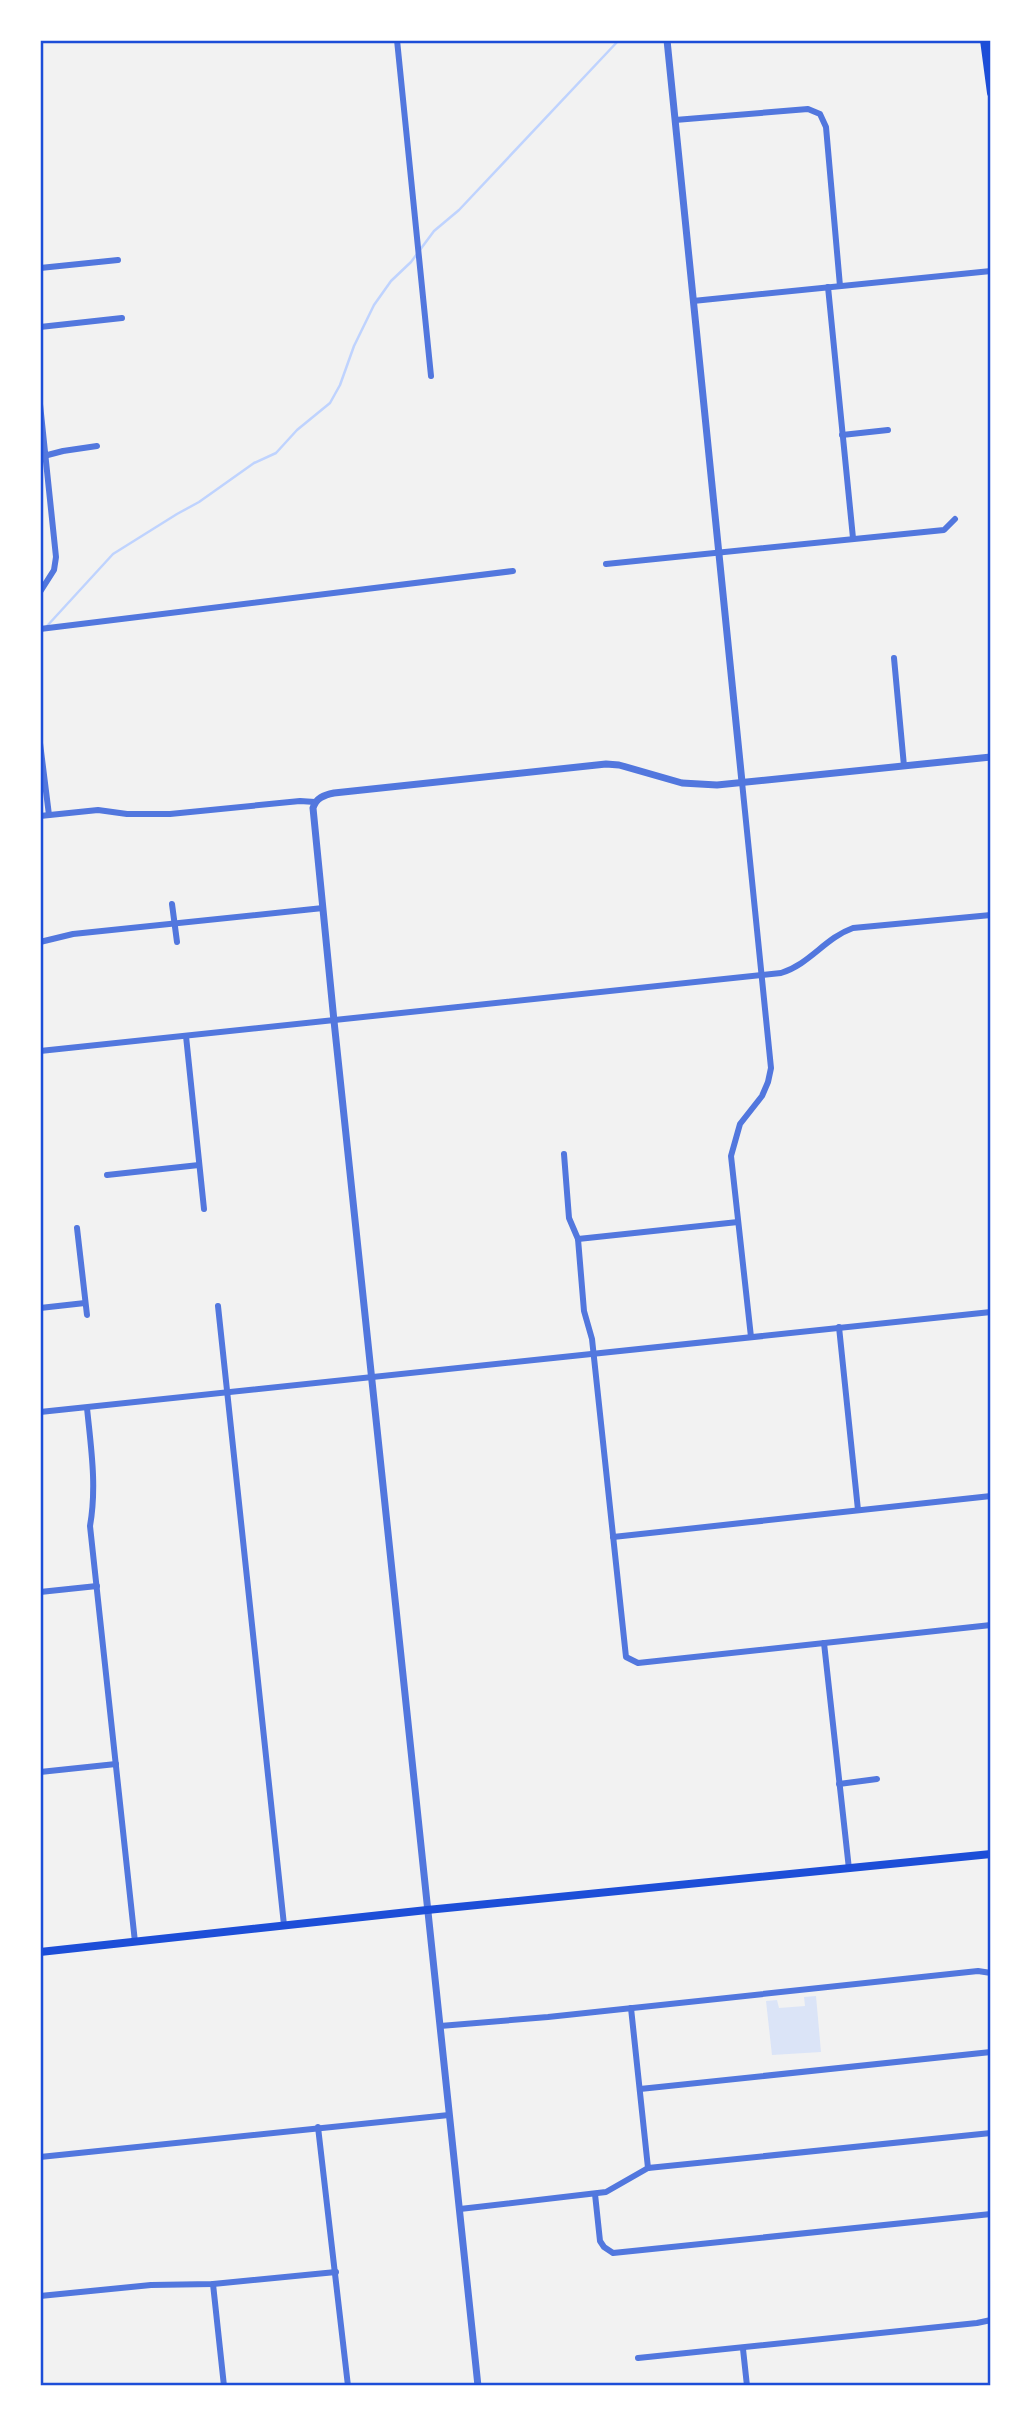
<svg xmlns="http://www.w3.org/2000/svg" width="1031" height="2426" viewBox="0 0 1031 2426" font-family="'Fira Sans',sans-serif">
<rect width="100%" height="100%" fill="#f2f2f2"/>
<polygon fill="#dbe4f7" points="816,1996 821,2052 772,2055 766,2001 777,2000 779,2008 805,2006 804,1997"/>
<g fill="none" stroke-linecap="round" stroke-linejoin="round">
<polyline stroke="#bfd3fe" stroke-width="2.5" points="47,626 113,554 177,514 199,502 254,463 276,453 297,430 330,403 340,385 354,346 374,305 391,281 411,262 434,231 459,210 619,40"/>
<g stroke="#5277de" stroke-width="6">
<polyline points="397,40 431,376"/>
<polyline points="675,120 808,109 820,114 826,127 840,286"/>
<polyline points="40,268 118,260"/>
<polyline points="828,287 853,538"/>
<polyline points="693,301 991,271"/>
<polyline points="40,327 122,318"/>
<polyline points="40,404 56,557 54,570 40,592"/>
<polyline points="842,435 888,430"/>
<polyline points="40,457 63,451 97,446"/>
<polyline points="606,564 944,530 955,519"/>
<polyline points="40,629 513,571"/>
<polyline points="894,658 904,766"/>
<polyline points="40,693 40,740"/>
<polyline points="40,743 49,815"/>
<polyline points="742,782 771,1068 768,1082 762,1096 740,1124 731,1156 751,1337"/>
<polyline points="40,816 98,810 127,814 170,814 300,801 315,802"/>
<polyline points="172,904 177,942"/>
<polyline points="40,942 73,934 323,908"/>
<polyline points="186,1036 204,1209"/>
<path d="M 40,1051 L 781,973 C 810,964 825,938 853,928 L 991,915"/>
<polyline points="564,1154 569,1218 578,1239 584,1311 592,1339 626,1657 638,1663 991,1625"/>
<polyline points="107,1175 199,1165"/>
<polyline points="77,1228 87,1315"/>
<polyline points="578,1239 738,1222"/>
<polyline points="218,1306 284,1925"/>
<polyline points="40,1308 85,1303"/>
<polyline points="839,1327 858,1510"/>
<path d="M 87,1408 C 91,1448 97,1486 90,1526 L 135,1942"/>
<polyline points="40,1412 991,1312"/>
<polyline points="613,1537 991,1496"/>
<polyline points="40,1592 97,1586"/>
<polyline points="824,1643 849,1869"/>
<polyline points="40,1772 116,1764"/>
<polyline points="839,1784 877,1779"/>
<polyline points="631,2008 648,2168"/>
<polyline points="440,2026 548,2017 978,1971 991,1973"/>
<polyline points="640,2089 991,2052"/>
<polyline points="318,2127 348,2386"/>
<polyline points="40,2157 449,2115"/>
<polyline points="595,2194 600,2241 604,2247 613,2253 991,2214"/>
<polyline points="460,2209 606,2192 648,2168 991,2133"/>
<polyline points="213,2284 224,2386"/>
<polyline points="40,2296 151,2285 213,2284 336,2272"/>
<polyline points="743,2349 747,2386"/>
<polyline points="638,2358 977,2323 991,2320"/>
</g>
<g stroke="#5277de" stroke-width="7">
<polyline points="667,40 742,782"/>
<path d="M 478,2386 L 334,1021 L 313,808 C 316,798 324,795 334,793 L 606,764 L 619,765 L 682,783 L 717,785 L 991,757"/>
</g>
<g stroke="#1d4ed8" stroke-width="8">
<polyline points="984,40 991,93"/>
<polyline points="40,1952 427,1910 991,1854"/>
</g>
</g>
<rect width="1031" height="2426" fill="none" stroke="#ffffff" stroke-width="84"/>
<rect x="42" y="42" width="947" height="2342" fill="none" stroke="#1d4ed8" stroke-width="2.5"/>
</svg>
